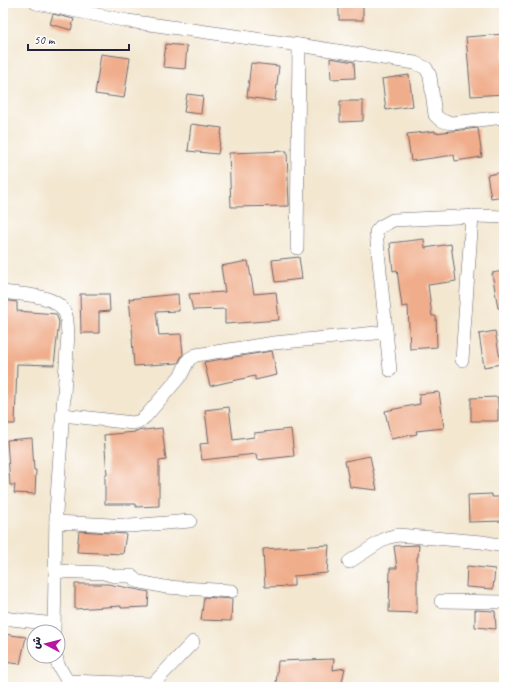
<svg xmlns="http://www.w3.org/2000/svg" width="507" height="690" viewBox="0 0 507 690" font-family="Caveat,'Playpen Sans Arabic',sans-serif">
<rect width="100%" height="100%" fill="#fff"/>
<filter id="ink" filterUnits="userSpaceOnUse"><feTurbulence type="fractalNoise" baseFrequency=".025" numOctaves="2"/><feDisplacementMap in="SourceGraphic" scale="8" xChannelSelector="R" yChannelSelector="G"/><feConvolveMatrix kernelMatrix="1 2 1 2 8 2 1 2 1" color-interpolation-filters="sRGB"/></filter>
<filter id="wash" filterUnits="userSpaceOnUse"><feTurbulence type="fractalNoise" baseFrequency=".012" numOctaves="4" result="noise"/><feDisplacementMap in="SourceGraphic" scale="16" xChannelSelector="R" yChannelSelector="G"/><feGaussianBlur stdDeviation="0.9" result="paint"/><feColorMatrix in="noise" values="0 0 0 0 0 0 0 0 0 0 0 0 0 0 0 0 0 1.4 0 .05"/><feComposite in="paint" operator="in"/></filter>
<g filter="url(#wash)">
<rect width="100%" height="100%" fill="#f3e7d0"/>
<g id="blocks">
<g fill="#f0ad8b">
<rect x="339" y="3" width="24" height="17"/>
<polygon points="53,14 74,19 71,30 50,24"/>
<polygon points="504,34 504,94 471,96 466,37"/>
<polygon points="166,44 187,46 185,69 163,67"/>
<polygon points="101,54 130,58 124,98 95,94"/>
<polygon points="330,58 354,62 355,78 331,79"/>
<polygon points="251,63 279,66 275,101 247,97"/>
<polygon points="409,75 413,106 386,110 382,79"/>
<polygon points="187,94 203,96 201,114 184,112"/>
<polygon points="340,101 363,101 363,121 340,122"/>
<polygon points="191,124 222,128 218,154 188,151"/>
<polygon points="478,128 482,157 455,161 454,155 411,161 407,134 435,131 435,133"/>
<polygon points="287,151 289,206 231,207 229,153"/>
<polygon points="504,172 504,196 491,198 487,175"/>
<polygon points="424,239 425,248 451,244 456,281 428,285 432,316 436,316 437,347 410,349 408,306 402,307 397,270 393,271 390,243"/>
<polygon points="299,257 302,279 275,282 272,260"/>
<polygon points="248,261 254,294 276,292 279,320 225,324 225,309 193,310 189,294 225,292 221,266"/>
<polygon points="504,271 504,307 498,308 492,273"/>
<polygon points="80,294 109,294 110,311 99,312 99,333 81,333"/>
<polygon points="178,294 179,311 156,312 159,335 181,334 183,354 178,363 134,366 132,338 133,338 129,299"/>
<polygon points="3,300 17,302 17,311 56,314 59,322 54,365 17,364 15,424 3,424"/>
<polygon points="495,331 501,364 484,367 479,334"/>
<polygon points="272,351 277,375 255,380 255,376 210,386 204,362"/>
<polygon points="439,392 444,428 416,431 417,434 391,439 385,411 420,404 419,394"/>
<polygon points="498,397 498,421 471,421 471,398"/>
<polygon points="229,407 233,440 254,437 254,433 291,429 294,456 257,460 256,454 202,460 200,444 209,443 205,410"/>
<polygon points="162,428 166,460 159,461 159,506 136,507 136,504 105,504 105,475 107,475 104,435 135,432 135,431"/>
<polygon points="32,438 34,470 36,470 35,494 14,493 15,485 10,485 7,440"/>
<polygon points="370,456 377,490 350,487 345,461"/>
<polygon points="492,494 492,497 504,497 504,521 469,522 468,495"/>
<polygon points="79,531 126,534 123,554 77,552"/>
<polygon points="329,545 327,573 294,576 294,586 265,587 263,549"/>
<polygon points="419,545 418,557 417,557 417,613 389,612 390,568 397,568 394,546"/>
<polygon points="467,566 495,569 493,589 466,587"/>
<polygon points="75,584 108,584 149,592 148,607 121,608 121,606 75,609"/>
<polygon points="204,597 232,599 231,621 201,620"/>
<polygon points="475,610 495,611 496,629 475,627"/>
<polygon points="3,634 26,637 20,664 3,662"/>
<polygon points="334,659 333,670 345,668 341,687 287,687 276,685 278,661"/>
</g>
</g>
</g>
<g filter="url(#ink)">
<use href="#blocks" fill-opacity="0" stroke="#6b676f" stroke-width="1"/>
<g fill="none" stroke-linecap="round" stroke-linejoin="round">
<g stroke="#6b676f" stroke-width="14">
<g id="minor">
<path d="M 36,3 L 128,21 L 299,45 L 415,63 L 426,68 L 430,76 L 435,115 C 440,121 445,122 452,123 L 504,117"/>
<polyline points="297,248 299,45"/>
<path d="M 3,292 C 21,295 57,294 65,313 C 68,319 67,328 68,334 L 56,513 L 54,632"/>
<polyline points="462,360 472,216"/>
<polyline points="390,370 376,232 380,227 393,220 479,216 504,217"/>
<polyline points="63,415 133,423 140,421 146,416 181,375 189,359 196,355 274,343 386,332"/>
<polyline points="56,522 130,526 190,521"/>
<polyline points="349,562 386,538 398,535 482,542 504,546"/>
<polyline points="55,571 104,573 114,576 132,576 136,581 165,587 232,591"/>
<polyline points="441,601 504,602"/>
<polyline points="3,618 54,624"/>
<polyline points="56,656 58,665 71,687"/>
<polyline points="67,681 153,684 193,642"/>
</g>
</g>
<use href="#minor" stroke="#fff" stroke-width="13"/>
</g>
</g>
<rect width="507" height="690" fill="none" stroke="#fff" stroke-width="16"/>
<g transform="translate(46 644) rotate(277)"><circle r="19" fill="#ffffff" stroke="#a7a7b1"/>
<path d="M0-3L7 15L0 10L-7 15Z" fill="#b5179e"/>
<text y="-6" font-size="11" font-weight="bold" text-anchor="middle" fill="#22223b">ش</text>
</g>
<path d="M28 44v6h101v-6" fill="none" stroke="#22223b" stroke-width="2"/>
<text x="34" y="44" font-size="12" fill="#22223b" stroke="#ffffff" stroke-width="3" paint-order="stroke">50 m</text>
</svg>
